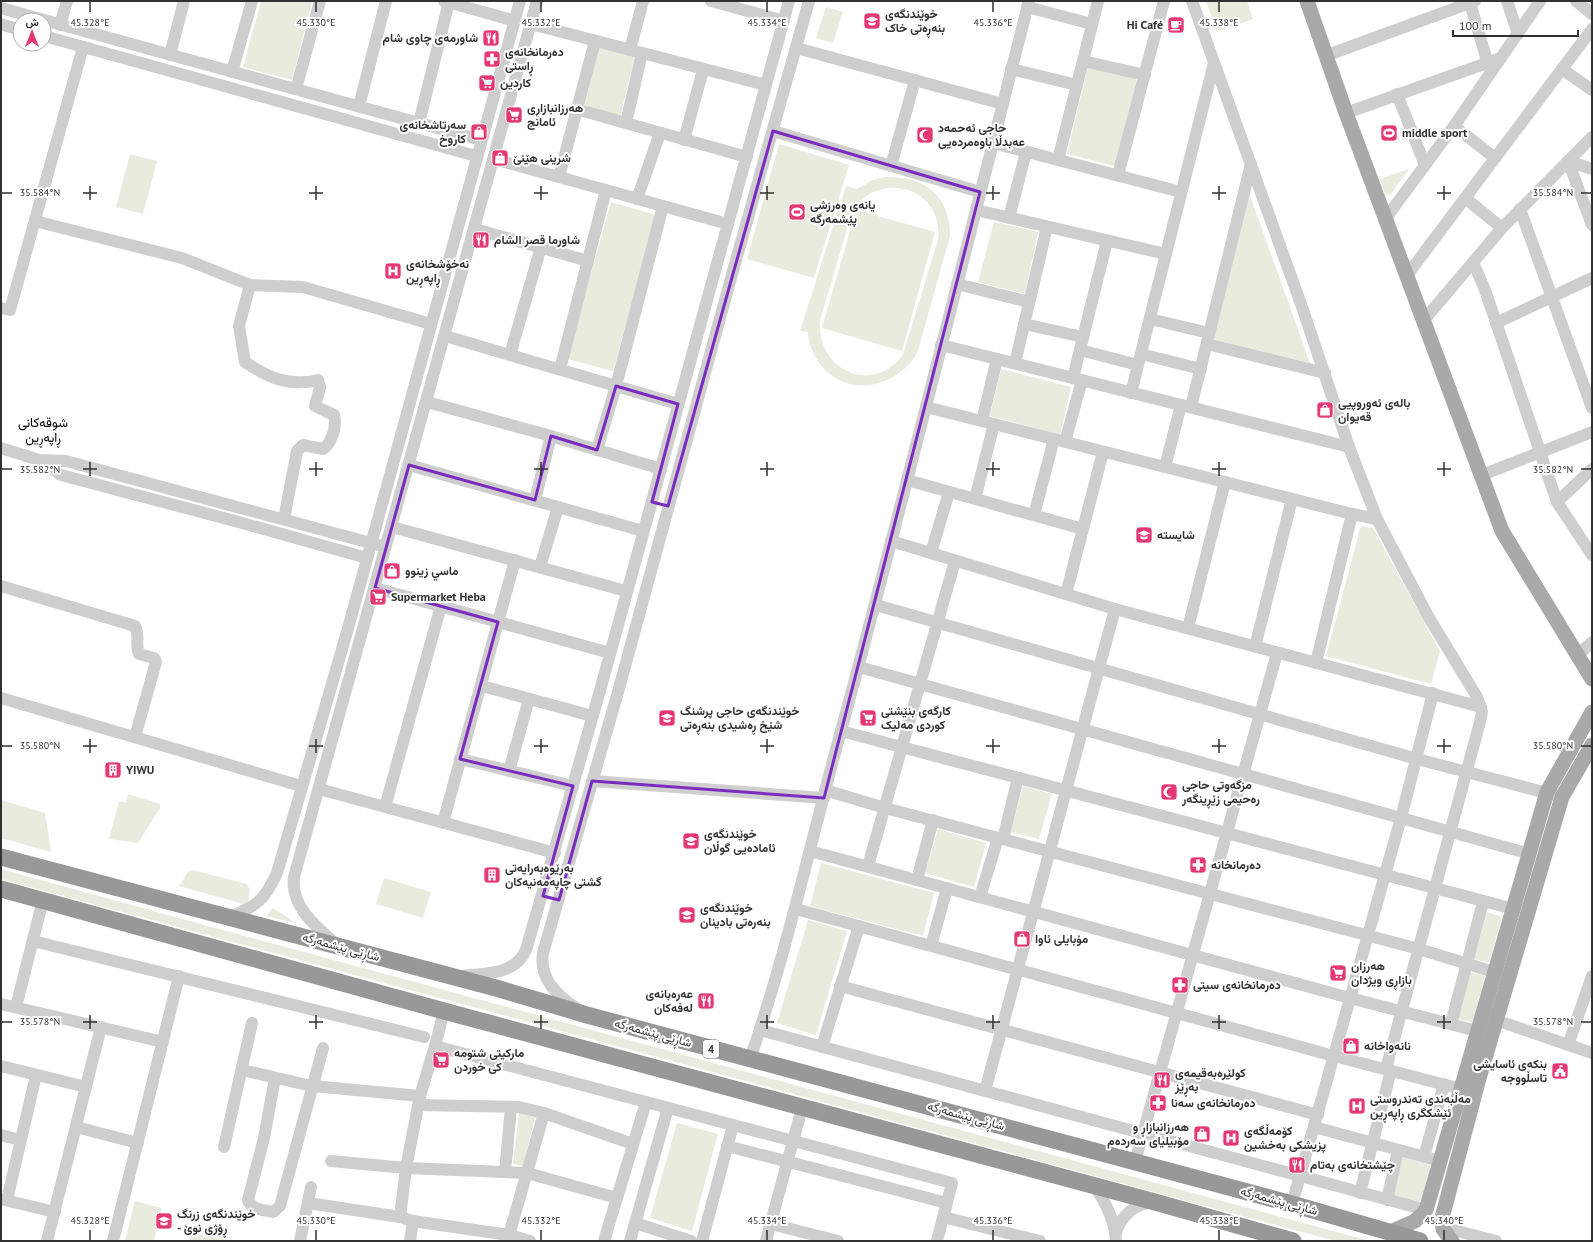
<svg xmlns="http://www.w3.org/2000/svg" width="1593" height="1242" viewBox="0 0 1593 1242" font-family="'PT Sans',Vazirmatn,sans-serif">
<rect width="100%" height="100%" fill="#fff"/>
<g fill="#e8ebdd" fill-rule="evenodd">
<polygon points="261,1 312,1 292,80 243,67"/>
<polygon points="1206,1 1247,1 1253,19 1217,32"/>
<polygon points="826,7 843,12 833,43 816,38"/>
<polygon points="599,47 635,56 620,117 584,108"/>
<polygon points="1088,66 1137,78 1115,166 1067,154"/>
<polygon points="779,144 849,165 814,278 747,259"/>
<polygon points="130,154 157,161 143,214 116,207"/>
<polygon points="1409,169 1391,194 1385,194 1380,179"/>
<path d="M 885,177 C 925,176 950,195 950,236 L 917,354 C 895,388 847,399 820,364 C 814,355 808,344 808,332 L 800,331 L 846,186 L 857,189 L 873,180 ZM 888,188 C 919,186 942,208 938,240 L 903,355 C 872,396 816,370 820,320 L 853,209 C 862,197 873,190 888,188 Z"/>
<polygon points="1249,193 1310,363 1212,339"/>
<polygon points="611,202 656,215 613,371 567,359"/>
<polygon points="856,210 935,232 902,351 822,328"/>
<polygon points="994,222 1038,232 1025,294 978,282"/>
<polygon points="1001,369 1071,387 1060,435 990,416"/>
<polygon points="1361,526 1373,528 1440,651 1431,684 1326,656"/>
<polygon points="1023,786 1052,794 1039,839 1011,832"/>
<polygon points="128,794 160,804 160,808 138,843 109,839 119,801 126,803"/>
<polygon points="1,800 45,813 51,852 1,838"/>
<polygon points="938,829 986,843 974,887 925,873"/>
<polygon points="821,863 934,893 923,936 810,906"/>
<polygon points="1,869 175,917 1370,1241 1335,1241 1,879"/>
<polygon points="193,870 247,884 250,890 247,905 179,886 188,872"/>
<polygon points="384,878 431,892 423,918 376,904"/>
<polygon points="273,908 295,923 266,916"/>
<polygon points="1487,912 1502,917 1489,963 1474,959"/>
<polygon points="808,920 847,931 816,1035 777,1023"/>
<polygon points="1470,972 1485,976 1473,1023 1457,1019"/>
<polygon points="519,1113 535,1117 523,1166 513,1164"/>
<polygon points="677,1123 718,1134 692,1231 650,1218"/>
<polygon points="1402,1157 1430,1165 1430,1170 1421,1200 1418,1202 1393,1198"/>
<polygon points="135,1201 162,1208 154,1241 125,1241"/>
<polygon points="190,1232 229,1241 188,1241"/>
</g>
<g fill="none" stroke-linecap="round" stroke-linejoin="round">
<g stroke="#cecece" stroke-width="12">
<polyline points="444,1 515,21"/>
<polyline points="711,1 784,21"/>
<polyline points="1192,1 1301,304 1349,447 1377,519 1428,616 1477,697 1482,712 1480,722 1386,1069"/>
<polyline points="1507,1 1518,34"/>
<polyline points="1576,1 1592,14"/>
<polyline points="1470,3 1488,64"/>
<polyline points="1027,7 1092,24"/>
<polyline points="1,8 44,20"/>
<polyline points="44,20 481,140"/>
<polyline points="1,24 20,30"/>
<polyline points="531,24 766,85"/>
<polyline points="60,25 67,1"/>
<polyline points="44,36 476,156"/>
<polyline points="796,48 1003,104"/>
<polyline points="630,50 643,1"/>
<polyline points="170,55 184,1"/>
<polyline points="1325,56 1475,1"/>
<polyline points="1083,61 1145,75"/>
<polyline points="1011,69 1077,85"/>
<polyline points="1562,69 1592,90"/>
<polyline points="232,72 252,1"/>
<polyline points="296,89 320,1"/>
<polyline points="1397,94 1425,165"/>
<polyline points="359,106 386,1"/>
<polyline points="576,109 747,157"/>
<polyline points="1346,113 1501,58"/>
<polyline points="419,123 449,2"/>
<polyline points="626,123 642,53"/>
<polyline points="1454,126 1495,158"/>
<polyline points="773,131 980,192"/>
<polyline points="684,140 703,70"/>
<polyline points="993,143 1181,192"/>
<polyline points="494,159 728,224"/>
<polyline points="1058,160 1098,1"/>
<polyline points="1568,161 1592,225"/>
<polyline points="1568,161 1592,169"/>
<polyline points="891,166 915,80"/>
<polyline points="1118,175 1164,1"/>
<polyline points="559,177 595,41"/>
<polyline points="1465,198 1502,228"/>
<polyline points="637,199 660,133"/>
<polyline points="1520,209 1592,408"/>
<polyline points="976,210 1166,254"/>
<polyline points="1009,218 1026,152"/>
<polyline points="1386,218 1454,126 1540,1"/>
<polyline points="35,221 182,258 250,285 303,287 431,324"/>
<polyline points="475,229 588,261"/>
<polyline points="1473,262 1485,290 1557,502 1592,555"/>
<polyline points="1408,274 1592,29"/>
<polyline points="957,284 1029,302"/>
<path d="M 250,285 L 239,326 L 245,362 C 269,378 289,387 318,380 L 320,387 L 315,406 L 334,415 C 337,426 332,443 323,449 L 303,445 L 297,451 L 284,519"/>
<polyline points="1,308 10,310 83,47"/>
<polyline points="1150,319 1209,333"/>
<polyline points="1424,320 1502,228 1592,137"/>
<polyline points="1496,323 1592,278"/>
<polyline points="1024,324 1083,337"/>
<polyline points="445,336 678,404"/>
<polyline points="1207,344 1325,373"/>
<polyline points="941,345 1349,447"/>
<polyline points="1080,350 1138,365"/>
<polyline points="1141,354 1201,369"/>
<polyline points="510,355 541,247"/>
<polyline points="1015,363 1047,227"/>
<polyline points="560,369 606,190"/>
<polyline points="1073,378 1107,241"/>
<polyline points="1131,393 1214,63"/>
<polyline points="427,402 551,436 661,469"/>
<polyline points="926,407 1352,514 1377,519"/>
<polyline points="1191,407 1251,164"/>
<polyline points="982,421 997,359"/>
<polyline points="1065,442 1082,380"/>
<polyline points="1,448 39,460 66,461 378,545"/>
<polyline points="597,450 616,386 663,206"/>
<polyline points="39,460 61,475 235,521 367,558"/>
<polyline points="409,465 643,531"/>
<polyline points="1165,467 1181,405"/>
<polyline points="1482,475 1592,432"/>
<polyline points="907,480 1083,529"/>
<polyline points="975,499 994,424"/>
<polyline points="535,500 551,436"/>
<polyline points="1557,502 1592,469"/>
<polyline points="1034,515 1054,439"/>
<polyline points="392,527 626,591"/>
<polyline points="891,541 1115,609 1481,707"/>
<polyline points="931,553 949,492"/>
<polyline points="540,567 558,507"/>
<path d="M 1,586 L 135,626 C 140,635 135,645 139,654 L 154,658 L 156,662 L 135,737"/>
<polyline points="375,588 610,653"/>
<polyline points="1066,594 1103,452"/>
<polyline points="876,605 1417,759 1562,797"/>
<polyline points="1188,628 1225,482"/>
<polyline points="1255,647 1292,499"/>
<polyline points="1578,655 1592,642"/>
<polyline points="1316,663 1352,514"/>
<polyline points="859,667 1530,854"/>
<polyline points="482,686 592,716"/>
<polyline points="1,698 301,786"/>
<polyline points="841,731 1514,909"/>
<polyline points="460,759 573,786"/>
<polyline points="509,771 529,699"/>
<polyline points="592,781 824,798"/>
<polyline points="319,789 555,853"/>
<polyline points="825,790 885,808 1419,949 1494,972"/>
<polyline points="385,807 441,606"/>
<polyline points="443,823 515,560"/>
<polyline points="1003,839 1018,778"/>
<polyline points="810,851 1350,998 1477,1031"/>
<polyline points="868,866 955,561"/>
<polyline points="917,880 933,820"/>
<polyline points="980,897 998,838"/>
<polyline points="796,909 1334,1056 1461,1089"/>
<path d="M 229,917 C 257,906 264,901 277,873 L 347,632 L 520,1"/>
<polyline points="33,941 424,1037"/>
<path d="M 337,945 C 317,927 290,907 294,877 L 537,1"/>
<polyline points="931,946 947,888"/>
<path d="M 462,976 C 486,973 515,975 526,950 L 601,687 L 789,1"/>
<polyline points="840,986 1318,1115"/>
<polyline points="1,1004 163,1042"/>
<polyline points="16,1007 43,900"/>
<path d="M 577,1009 C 557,995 539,979 543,953 L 618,692 L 731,278 L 809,1"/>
<polyline points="444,1011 435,1046 952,1183 937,1241"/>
<polyline points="1496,1020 1592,1053"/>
<polyline points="1451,1024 1483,902"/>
<polyline points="760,1030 1426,1210"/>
<polyline points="1568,1045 1592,976"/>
<polyline points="822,1047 859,926"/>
<path d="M 750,1059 C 787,952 811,840 841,731 C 907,488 967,244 1029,1"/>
<polyline points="1,1066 86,1087"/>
<polyline points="242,1070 312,1086 420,1096"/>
<path d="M 275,1078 L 264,1138 L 248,1200 C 251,1210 265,1210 273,1212 L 280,1206 L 323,1048"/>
<polyline points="985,1091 1115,609"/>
<polyline points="418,1105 519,1107 544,1113 633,1144"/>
<polyline points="76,1127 138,1143"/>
<polyline points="1314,1127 1440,1161"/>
<polyline points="1,1135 20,1140"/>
<polyline points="727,1146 947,1203"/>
<polyline points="224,1147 252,1023"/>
<polyline points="1424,1157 1444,1084"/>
<polyline points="331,1161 406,1168 527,1173 617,1198"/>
<polyline points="1135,1162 1277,653"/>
<polyline points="505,1172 511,1107"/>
<path d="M 1094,1185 C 1105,1202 1115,1220 1116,1241"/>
<polyline points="1360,1193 1391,1070"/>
<polyline points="1,1199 55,1212"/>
<polyline points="7,1200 36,1075"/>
<polyline points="1387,1200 1398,1150"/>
<polyline points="308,1203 400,1217 413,1221 509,1235 530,1241"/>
<polyline points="1292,1204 1401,818 1433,693"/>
<polyline points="400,1217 406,1168 420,1096 435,1046"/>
<polyline points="943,1217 1040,1241"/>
<polyline points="635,1223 691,1241"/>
<polyline points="771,1224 838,1241"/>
<polyline points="1442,1227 1496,1241"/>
<path d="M 1116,1232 C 1122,1215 1135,1204 1153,1202"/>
<polyline points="509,1235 544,1113"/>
<polyline points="47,1241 101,1027"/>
<polyline points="113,1241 179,976"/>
<polyline points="300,1241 311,1187"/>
<polyline points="410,1241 413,1221"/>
<polyline points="604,1241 646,1102"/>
<polyline points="630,1241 668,1108"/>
<polyline points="702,1241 733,1125"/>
<polyline points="766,1241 802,1108"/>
</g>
<g stroke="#a9a9a9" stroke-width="15">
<polyline points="1307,1 1346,113 1502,531 1592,679"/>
<polyline points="1390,1232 1415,1221 1426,1210 1547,792 1592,712"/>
<polyline points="1452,1241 1443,1229 1442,1218 1478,1082 1562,797 1592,745"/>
</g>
<g stroke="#989898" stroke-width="17">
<polyline points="1,857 496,988 587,1015 1292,1204 1420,1241"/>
<polyline points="1,889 444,1011 1155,1202 1293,1241"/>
</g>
</g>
<path fill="none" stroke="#7b2cbf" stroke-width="3" stroke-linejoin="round" d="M 773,131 L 980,192 L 824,798 L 592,781 L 559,900 L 543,896 L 573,786 L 460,759 L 498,622 L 375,588 L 409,465 L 535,500 L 551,436 L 597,450 L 616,386 L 678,404 L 652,502 L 668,506 Z"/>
<path fill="none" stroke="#313131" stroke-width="1.5" d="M 90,2 L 90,12M 316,2 L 316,12M 541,2 L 541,12M 767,2 L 767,12M 993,2 L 993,12M 1219,2 L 1219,12M 90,186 L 90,200M 316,186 L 316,200M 541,186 L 541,200M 767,186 L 767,200M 993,186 L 993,200M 1219,186 L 1219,200M 1444,186 L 1444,200M 2,193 L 12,193M 83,193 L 97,193M 309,193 L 323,193M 534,193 L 548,193M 760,193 L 774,193M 986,193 L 1000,193M 1212,193 L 1226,193M 1437,193 L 1451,193M 1581,193 L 1591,193M 90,462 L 90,476M 316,462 L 316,476M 541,462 L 541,476M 767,462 L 767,476M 993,462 L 993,476M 1219,462 L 1219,476M 1444,462 L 1444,476M 2,469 L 12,469M 83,469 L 97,469M 309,469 L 323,469M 534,469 L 548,469M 760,469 L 774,469M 986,469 L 1000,469M 1212,469 L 1226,469M 1437,469 L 1451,469M 1581,469 L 1591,469M 90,739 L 90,753M 316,739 L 316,753M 541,739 L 541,753M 767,739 L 767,753M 993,739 L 993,753M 1219,739 L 1219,753M 1444,739 L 1444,753M 2,746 L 12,746M 83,746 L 97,746M 309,746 L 323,746M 534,746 L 548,746M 760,746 L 774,746M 986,746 L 1000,746M 1212,746 L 1226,746M 1437,746 L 1451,746M 1581,746 L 1591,746M 90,1015 L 90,1029M 316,1015 L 316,1029M 541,1015 L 541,1029M 767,1015 L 767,1029M 993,1015 L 993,1029M 1219,1015 L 1219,1029M 1444,1015 L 1444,1029M 2,1022 L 12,1022M 83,1022 L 97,1022M 309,1022 L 323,1022M 534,1022 L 548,1022M 760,1022 L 774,1022M 986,1022 L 1000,1022M 1212,1022 L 1226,1022M 1437,1022 L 1451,1022M 1581,1022 L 1591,1022M 90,1230 L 90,1240M 316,1230 L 316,1240M 541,1230 L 541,1240M 767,1230 L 767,1240M 993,1230 L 993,1240M 1219,1230 L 1219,1240M 1444,1230 L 1444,1240"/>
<defs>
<g id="school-square" transform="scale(0.9)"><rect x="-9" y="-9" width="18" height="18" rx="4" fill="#e43774" stroke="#fff"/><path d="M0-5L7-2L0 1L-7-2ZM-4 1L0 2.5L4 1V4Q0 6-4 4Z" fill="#fff"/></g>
<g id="cafe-square" transform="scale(0.9)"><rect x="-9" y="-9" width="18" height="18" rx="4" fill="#e43774" stroke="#fff"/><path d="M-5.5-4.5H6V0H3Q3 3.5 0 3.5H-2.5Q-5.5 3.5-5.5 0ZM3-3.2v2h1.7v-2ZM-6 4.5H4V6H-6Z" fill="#fff"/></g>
<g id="restaurant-square" transform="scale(0.9)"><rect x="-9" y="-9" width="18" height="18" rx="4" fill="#e43774" stroke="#fff"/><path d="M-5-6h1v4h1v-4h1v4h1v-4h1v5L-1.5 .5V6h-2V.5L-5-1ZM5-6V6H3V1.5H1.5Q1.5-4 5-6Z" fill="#fff"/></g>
<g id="pharmacy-square" transform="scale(0.9)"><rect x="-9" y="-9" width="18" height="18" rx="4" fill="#e43774" stroke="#fff"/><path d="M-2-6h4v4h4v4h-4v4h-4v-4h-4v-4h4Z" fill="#fff"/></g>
<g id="supermarket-square" transform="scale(0.9)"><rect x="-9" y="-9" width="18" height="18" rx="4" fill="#e43774" stroke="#fff"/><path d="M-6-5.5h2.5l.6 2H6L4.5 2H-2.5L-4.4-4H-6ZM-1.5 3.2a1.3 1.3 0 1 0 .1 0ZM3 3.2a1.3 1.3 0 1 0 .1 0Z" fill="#fff"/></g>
<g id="shop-square" transform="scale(0.9)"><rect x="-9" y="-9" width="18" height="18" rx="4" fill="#e43774" stroke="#fff"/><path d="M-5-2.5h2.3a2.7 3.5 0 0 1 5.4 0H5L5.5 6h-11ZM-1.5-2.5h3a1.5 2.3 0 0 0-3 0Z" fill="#fff"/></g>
<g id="stadium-square" transform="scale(0.9)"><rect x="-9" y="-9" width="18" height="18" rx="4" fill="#e43774" stroke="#fff"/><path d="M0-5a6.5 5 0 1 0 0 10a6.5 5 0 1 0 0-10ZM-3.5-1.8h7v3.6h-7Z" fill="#fff"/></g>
<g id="mosque-square" transform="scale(0.9)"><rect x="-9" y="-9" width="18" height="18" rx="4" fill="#e43774" stroke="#fff"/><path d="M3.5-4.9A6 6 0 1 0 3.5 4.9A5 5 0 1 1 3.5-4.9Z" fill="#fff"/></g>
<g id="hospital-square" transform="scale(0.9)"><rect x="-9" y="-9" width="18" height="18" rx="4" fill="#e43774" stroke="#fff"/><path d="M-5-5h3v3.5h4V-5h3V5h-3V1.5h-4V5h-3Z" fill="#fff"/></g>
<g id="building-square" transform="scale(0.9)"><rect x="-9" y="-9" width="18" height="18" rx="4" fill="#e43774" stroke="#fff"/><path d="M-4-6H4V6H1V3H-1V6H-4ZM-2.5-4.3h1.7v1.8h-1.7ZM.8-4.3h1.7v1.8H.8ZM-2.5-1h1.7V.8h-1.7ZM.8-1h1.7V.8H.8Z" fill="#fff"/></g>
<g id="civic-square" transform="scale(0.9)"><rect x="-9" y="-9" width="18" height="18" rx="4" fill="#e43774" stroke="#fff"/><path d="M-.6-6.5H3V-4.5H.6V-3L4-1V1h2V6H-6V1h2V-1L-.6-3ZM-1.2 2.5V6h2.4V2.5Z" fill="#fff"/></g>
</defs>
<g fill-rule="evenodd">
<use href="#school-square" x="872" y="21"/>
<use href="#cafe-square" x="1176" y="25"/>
<use href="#restaurant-square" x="491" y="38"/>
<use href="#pharmacy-square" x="492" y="59"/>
<use href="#supermarket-square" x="487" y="83"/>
<use href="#supermarket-square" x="514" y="115"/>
<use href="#shop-square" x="479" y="132"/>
<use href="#stadium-square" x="1389" y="133"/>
<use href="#mosque-square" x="925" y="135"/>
<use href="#shop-square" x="500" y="158"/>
<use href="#stadium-square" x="797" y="212"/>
<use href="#restaurant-square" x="481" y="240"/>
<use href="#hospital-square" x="393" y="271"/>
<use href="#shop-square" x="1325" y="410"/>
<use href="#school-square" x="1144" y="535"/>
<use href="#shop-square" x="392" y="571"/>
<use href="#supermarket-square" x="378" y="597"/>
<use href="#school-square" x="667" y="718"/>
<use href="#supermarket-square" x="868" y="718"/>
<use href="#building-square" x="113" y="770"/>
<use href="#mosque-square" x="1169" y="792"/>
<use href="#school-square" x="691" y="841"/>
<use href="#pharmacy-square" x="1198" y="865"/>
<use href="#building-square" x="492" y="875"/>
<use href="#school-square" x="687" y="915"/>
<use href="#shop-square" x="1022" y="939"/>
<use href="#supermarket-square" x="1338" y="973"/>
<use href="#pharmacy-square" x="1180" y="985"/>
<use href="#restaurant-square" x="706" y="1001"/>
<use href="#shop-square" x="1351" y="1046"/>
<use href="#supermarket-square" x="441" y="1060"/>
<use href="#civic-square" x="1560" y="1071"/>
<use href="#restaurant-square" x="1162" y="1080"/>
<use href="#pharmacy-square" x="1158" y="1103"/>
<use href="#hospital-square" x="1357" y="1106"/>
<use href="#shop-square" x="1202" y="1134"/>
<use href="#hospital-square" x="1231" y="1138"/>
<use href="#restaurant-square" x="1297" y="1165"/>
<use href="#school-square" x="164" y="1221"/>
</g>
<g text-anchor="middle" stroke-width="4" stroke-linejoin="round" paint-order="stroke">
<rect fill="#fff" stroke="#6f6f6f" stroke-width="1" x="703" y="1040" width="16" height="18" rx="3"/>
<g font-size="11" font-weight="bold" fill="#313131">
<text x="711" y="1053">4</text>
</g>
<g font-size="12" font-weight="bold" fill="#313131" stroke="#fff" text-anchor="start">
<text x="885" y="18">خوێندنگەی<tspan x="885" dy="14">بنەڕەتی خاک</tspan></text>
<text x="1163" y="29" text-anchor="end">Hi Café</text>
<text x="478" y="42" text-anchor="end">شاورمەی چاوی شام</text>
<text x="505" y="56">دەرمانخانەی<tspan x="505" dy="14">ڕاستی</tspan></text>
<text x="500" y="87">كاردين</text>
<text x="527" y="112">هەرزانبازاڕی<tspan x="527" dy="14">ئامانج</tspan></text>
<text x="466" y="129" text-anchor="end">سەرتاشخانەی<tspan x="466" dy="14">کاروخ</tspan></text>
<text x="938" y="132">حاجی ئەحمەد<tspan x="938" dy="14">عەبدڵا باوەمردەیی</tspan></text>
<text x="1402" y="137">middle sport</text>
<text x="513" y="162">شرینی هێنێ</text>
<text x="810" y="209">یانەی وەرزشی<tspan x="810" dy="14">پێشمەرگە</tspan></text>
<text x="494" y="244">شاورما قصر الشام</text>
<text x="406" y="268">نەخۆشخانەی<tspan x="406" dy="14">ڕاپەڕین</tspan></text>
<text x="1338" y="407">بالەی ئەوروپیی<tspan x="1338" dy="14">قەیوان</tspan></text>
<text x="1157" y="539">شایستە</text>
<text x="405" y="575">ماسي زينوو</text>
<text x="391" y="601">Supermarket Heba</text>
<text x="680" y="715">خوێندنگەی حاجی پرشنگ<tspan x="680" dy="14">شێخ ڕەشیدی بنەڕەتی</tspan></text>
<text x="881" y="715">کارگەی بنێشتی<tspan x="881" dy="14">کوردی مەلیک</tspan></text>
<text x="126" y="774">YIWU</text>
<text x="1182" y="789">مزگەوتی حاجی<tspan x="1182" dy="14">رەحیمی زێڕینگەر</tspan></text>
<text x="704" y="838">خوێندنگەی<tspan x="704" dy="14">ئامادەیی گوڵان</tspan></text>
<text x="1211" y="869">دەرمانخانە</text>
<text x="505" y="872">بەڕێوەبەرایەتی<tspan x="505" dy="14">گشتی چاپەمەنیەکان</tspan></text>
<text x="700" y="912">خوێندنگەی<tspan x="700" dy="14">بنەرەتی بادینان</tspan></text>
<text x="1035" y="943">مۆبایلی ئاوا</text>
<text x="1351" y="970">ھەرزان<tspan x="1351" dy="14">بازاڕی ویژدان</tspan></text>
<text x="1193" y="989">دەرمانخانەی سیتی</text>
<text x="693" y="998" text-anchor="end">عەرەبانەی<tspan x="693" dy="14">لەفەکان</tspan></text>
<text x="1364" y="1050">نانەواخانە</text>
<text x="454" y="1057">مارکیتی شتومه<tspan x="454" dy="14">کی خوردن</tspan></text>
<text x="1547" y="1068" text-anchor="end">بنکەی ئاسایشی<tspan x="1547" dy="14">تاسڵووجە</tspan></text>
<text x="1175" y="1077">کولێرەبەقیمەی<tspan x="1175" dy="14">بەڕێز</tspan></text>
<text x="1370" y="1103">مەڵبەندی تەندروستی<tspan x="1370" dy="14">ئێشکگری ڕاپەڕین</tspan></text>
<text x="1171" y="1107">دەرمانخانەی سەنا</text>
<text x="1189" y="1131" text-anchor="end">هەرزانبازاڕ و<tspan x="1189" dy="14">مۆبیلیای سەردەم</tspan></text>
<text x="1244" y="1135">کۆمەڵگەی<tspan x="1244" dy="14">پزیشکی بەخشین</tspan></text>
<text x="1310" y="1169">چێشتخانەی بەتام</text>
<text x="177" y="1218">خوێندنگەی زرنگ<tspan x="177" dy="14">- ڕۆژی نوێ</tspan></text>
</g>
<g font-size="12" fill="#313131" stroke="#fff">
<text transform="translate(341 947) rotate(15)" y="4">شاڕێی پێشمەرگە</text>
<text transform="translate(653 1033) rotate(15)" y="4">شاڕێی پێشمەرگە</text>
<text transform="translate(966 1116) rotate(15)" y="4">شاڕێی پێشمەرگە</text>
<text transform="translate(1279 1201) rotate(15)" y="4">شاڕێی پێشمەرگە</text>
</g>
<g font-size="13" fill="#000" stroke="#fff">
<text x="43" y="427">شوقەکانی<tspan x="43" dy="15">ڕاپەڕین</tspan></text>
</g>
</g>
<g font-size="10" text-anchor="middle" fill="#313131" stroke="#fff" stroke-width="4" stroke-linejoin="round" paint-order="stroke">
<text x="90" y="26">45.328°E</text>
<text x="316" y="26">45.330°E</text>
<text x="541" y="26">45.332°E</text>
<text x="767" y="26">45.334°E</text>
<text x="993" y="26">45.336°E</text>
<text x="1219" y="26">45.338°E</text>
<text x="40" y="196">35.584°N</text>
<text x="1553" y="196">35.584°N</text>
<text x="40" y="473">35.582°N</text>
<text x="1553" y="473">35.582°N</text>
<text x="40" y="749">35.580°N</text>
<text x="1553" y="749">35.580°N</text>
<text x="40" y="1025">35.578°N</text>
<text x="1553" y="1025">35.578°N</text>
<text x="90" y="1224">45.328°E</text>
<text x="316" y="1224">45.330°E</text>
<text x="541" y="1224">45.332°E</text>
<text x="767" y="1224">45.334°E</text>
<text x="993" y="1224">45.336°E</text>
<text x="1219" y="1224">45.338°E</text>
<text x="1444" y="1224">45.340°E</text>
</g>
<rect width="1593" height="1242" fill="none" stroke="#313131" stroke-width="4"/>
<g transform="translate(32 32)"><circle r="19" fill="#ffffff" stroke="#adadad"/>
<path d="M0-3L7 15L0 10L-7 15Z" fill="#e43774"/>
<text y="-6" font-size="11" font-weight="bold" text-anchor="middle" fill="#313131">ش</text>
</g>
<path d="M1453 30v6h125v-6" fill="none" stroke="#313131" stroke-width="2"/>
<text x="1459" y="30" font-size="12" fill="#313131" stroke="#ffffff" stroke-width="3" paint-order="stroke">100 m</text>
</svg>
